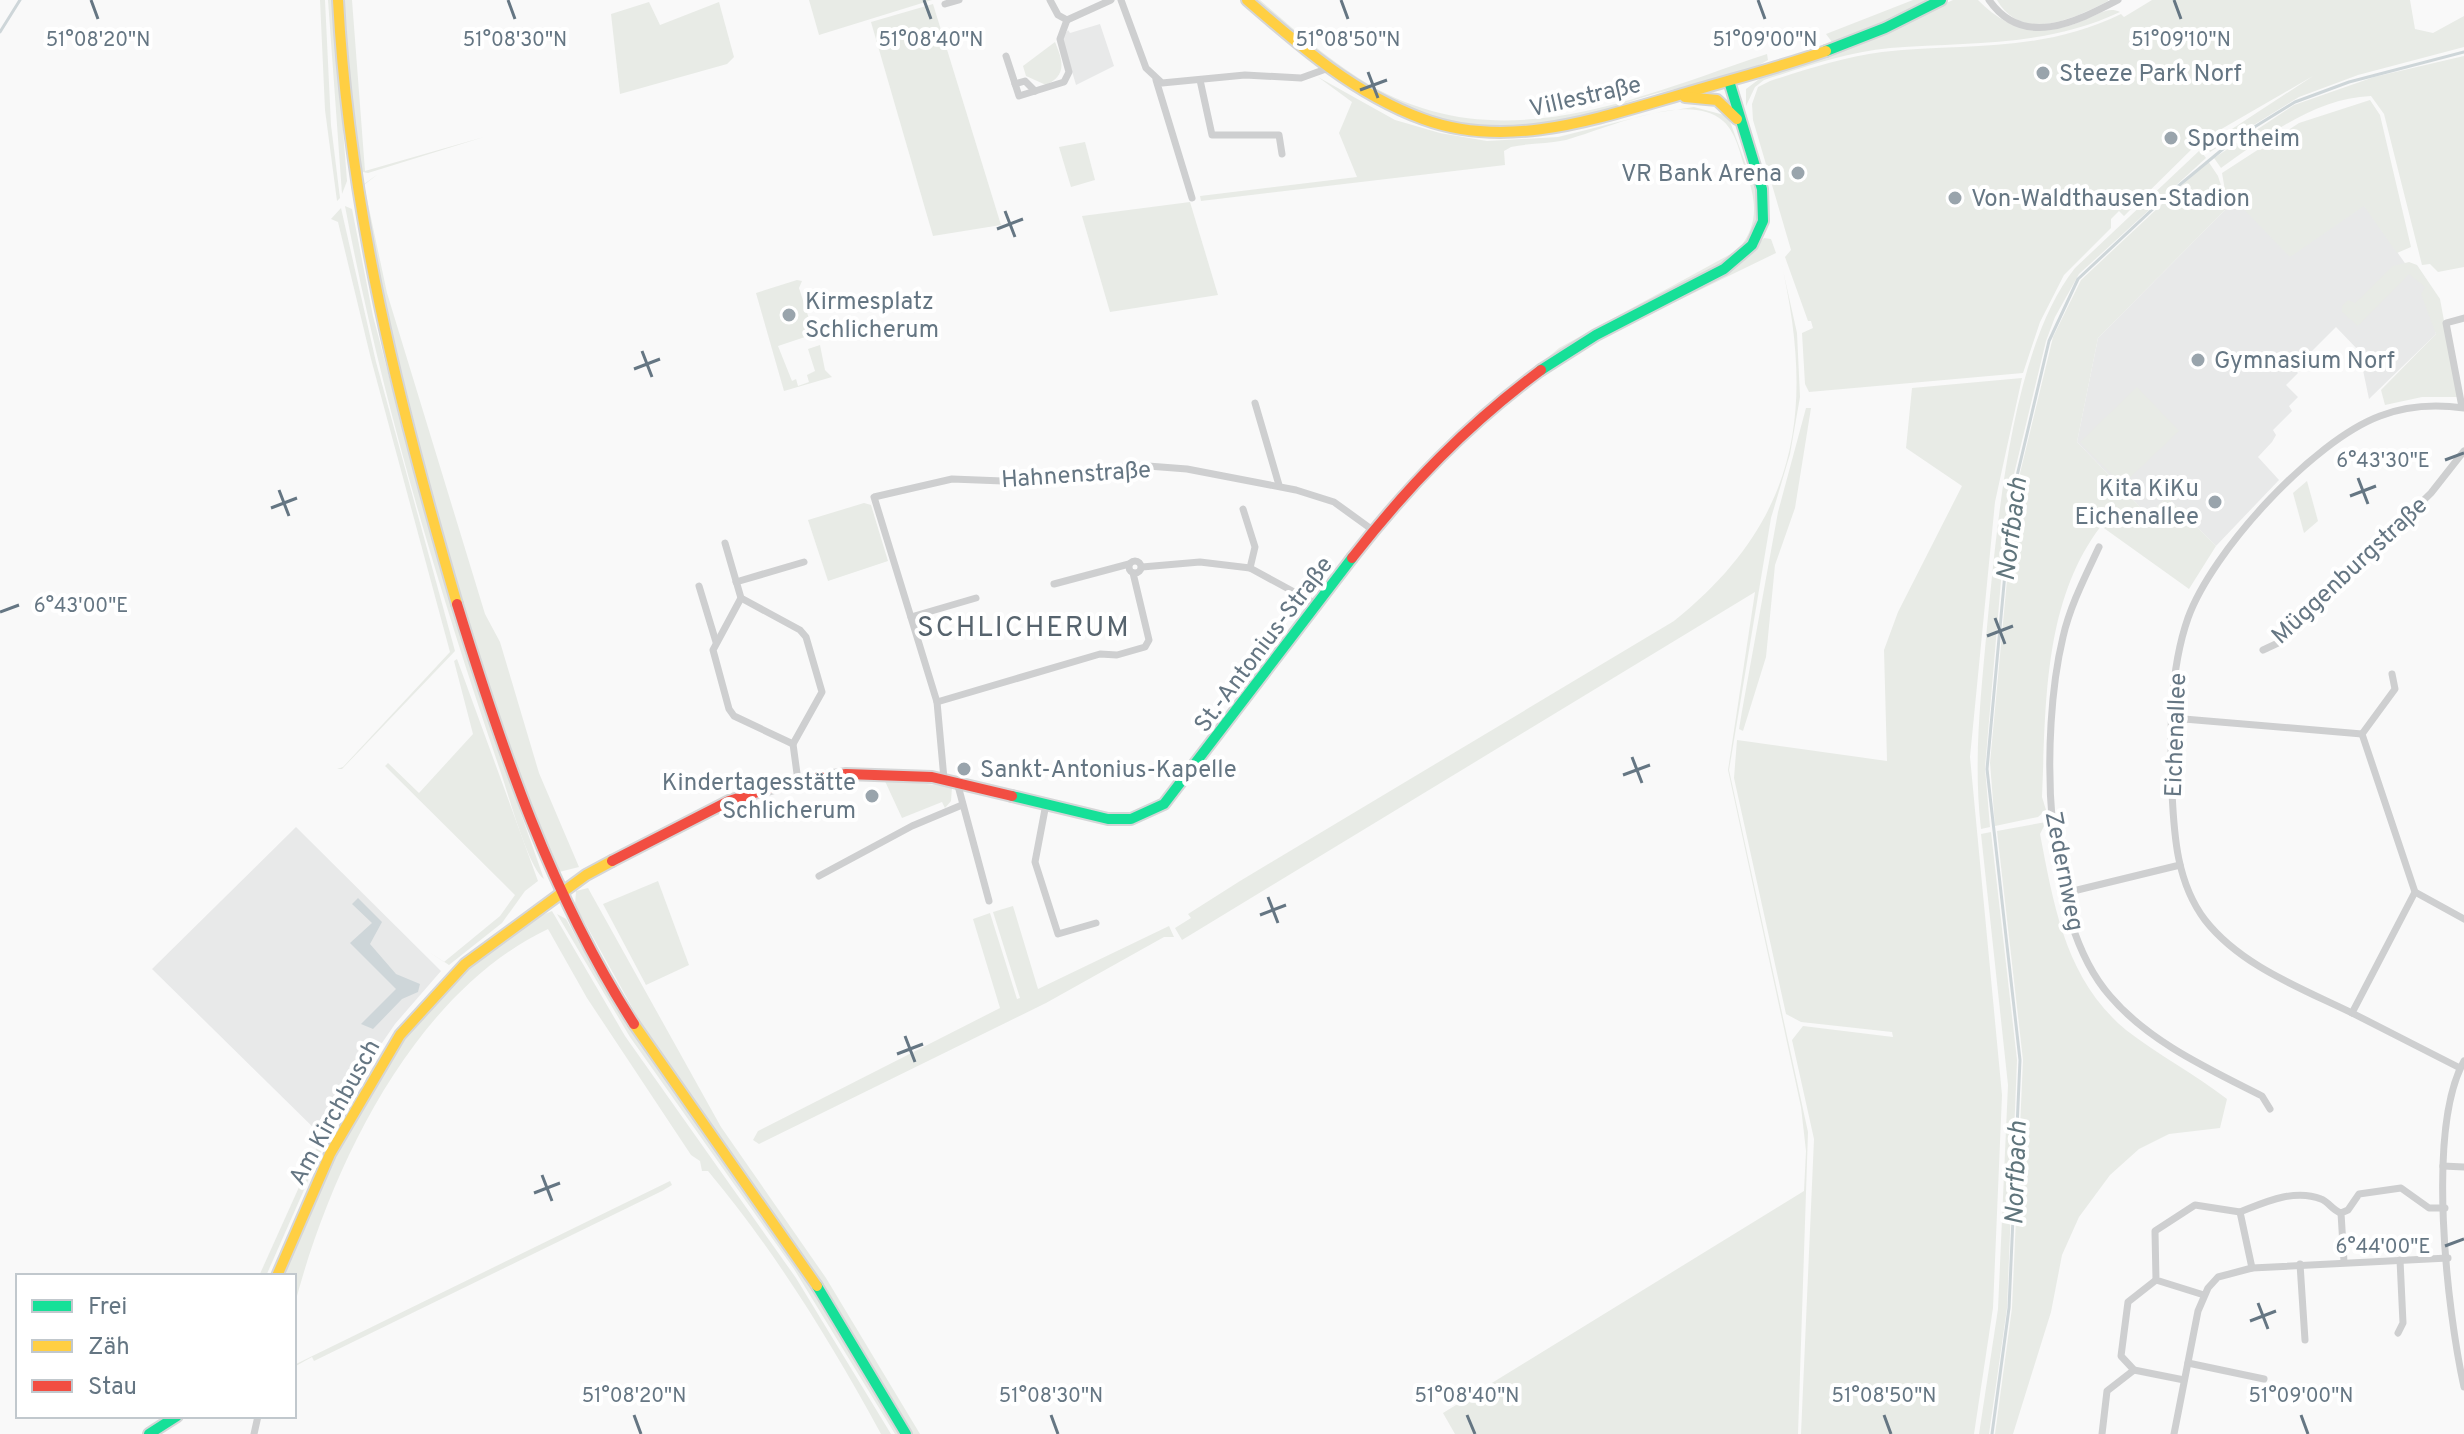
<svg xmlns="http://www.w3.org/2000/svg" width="2464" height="1434" viewBox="0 0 2464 1434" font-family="Overpass,sans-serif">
<rect width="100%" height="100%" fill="#f9f9f9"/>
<g fill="#e8e9e9">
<polygon points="1100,24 1114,66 1076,85 1062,37 1068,30 1070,33"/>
<polygon points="2235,200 2364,205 2407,266 2426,286 2436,334 2369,399 2359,351 2336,327 2294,369 2298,373 2286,385 2298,397 2289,406 2292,411 2273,430 2276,435 2272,442 2258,457 2279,480 2216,546 2167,497 2148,515 2077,442 2098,338"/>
<polygon points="296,827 441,971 395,1024 358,1078 325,1139 152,969"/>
</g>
<g fill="#e8ebe6">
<polygon points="320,0 325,0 331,125 340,198 337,201 325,110"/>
<polygon points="328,0 333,0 347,181 342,194"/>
<polygon points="344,0 352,0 365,171 484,137 368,173 357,171"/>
<polygon points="809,0 932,0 819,35"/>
<path d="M 1254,0 L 1260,0 C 1292,28 1324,56 1360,79 C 1495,164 1632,99 1767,54 L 1768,60 C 1742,77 1685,86 1654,94 C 1626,102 1599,114 1569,120 C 1431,148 1350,86 1254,0 Z"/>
<polygon points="1913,0 1931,0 1882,25 1832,42 1826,34"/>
<path d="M 1953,0 L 1978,0 C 2012,35 2047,38 2091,17 C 2101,13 2109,7 2120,12 C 2046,47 1970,42 1890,48 C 1846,52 1805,67 1764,80 L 1755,87 L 1746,106 L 1746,89 L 1762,77 L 1819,59 Z"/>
<path d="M 1997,0 L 2108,0 L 2108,1 C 2075,18 2022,44 1997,0 Z"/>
<path d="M 2152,0 L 2410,0 L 2415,29 L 2433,33 L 2464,16 L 2464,47 L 2358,75 L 2299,97 L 2210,152 L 2206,146 L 2313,76 L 2199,142 L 2124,216 L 2119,211 L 2111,219 L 2111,228 L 2064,275 L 2040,322 L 2023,373 L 1809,392 L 1805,384 L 1802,333 L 1813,328 L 1811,321 L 1808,321 L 1785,257 L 1791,250 L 1753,120 L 1752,104 L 1758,87 L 1770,81 C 1807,69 1844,57 1882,52 C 1968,43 2041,53 2121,14 L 2124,17 Z"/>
<polygon points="649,2 660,25 719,2 734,57 727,64 620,94 611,14"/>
<polygon points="933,4 1001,225 933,236 871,22"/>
<path d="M 1055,42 C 1063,61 1067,75 1046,85 L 1026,76 L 1023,66 Z"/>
<path d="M 2464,56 L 2464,267 L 2438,272 L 2430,264 L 2422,265 L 2384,114 L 2371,96 C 2315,98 2265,137 2221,168 L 2214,158 L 2294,105 L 2374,77 Z"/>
<path d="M 1318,77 L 1395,120 L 1440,133 L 1487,141 L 1558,137 L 1654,113 L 1694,107 L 1728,116 L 1758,198 L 1756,229 L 1737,255 L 1607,325 L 1467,426 L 1559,348 L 1738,250 C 1760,223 1756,201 1746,171 C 1740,155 1737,133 1723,121 C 1688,90 1606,129 1566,140 C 1548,144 1529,143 1511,147 L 1504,151 L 1505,165 L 1201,201 L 1200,196 L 1357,177 L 1339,133 L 1352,102 Z"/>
<polygon points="2370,100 2380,115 2411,247 2397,253 2364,206 2290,257 2235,200 2230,205 2227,202 2222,173 2299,123"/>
<polygon points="1085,142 1095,180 1071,187 1059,147"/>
<path d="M 2200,150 L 2206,158 L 2079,274 L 2055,317 L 2046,341 L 2008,499 L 1985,768 L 1990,827 L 1981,829 C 1973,760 1981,696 1987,627 C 1997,527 2011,348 2075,268 Z"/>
<path d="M 2208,161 L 2218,176 L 2228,207 L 2098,338 L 2077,442 L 2148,515 L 2167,497 L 2216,546 L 2189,589 L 2101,526 C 2043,602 2046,705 2042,797 L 2046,810 L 2038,817 L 1995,826 L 1990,763 L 2015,494 L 2053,337 L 2081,280 Z"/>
<path d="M 378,174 L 364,185 L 387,293 L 485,614 L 500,642 L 539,773 L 579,867 L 559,872 C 465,654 402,420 360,187 Z"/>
<polygon points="1190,202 1218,295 1110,312 1082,216"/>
<path d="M 345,206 L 352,209 L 373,316 L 422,501 L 490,726 L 544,879 C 528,867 509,796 501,773 C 438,588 381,398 345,206 Z"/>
<polygon points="341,208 376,362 455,651 342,769 337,769 343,767 450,652 371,359 338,222 331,219"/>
<polygon points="1764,238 1771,239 1776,253 1673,303 1739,265"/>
<path d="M 1780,257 L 1797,333 L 1800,397 L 1790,454 L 1771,518 L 1729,770 L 1808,1132 L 1798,1434 L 1455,1434 L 1443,1413 L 1804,1191 L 1806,1151 L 1801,1107 L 1728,770 L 1755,592 L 1182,940 L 1175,928 L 1191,918 L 1188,914 L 1240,881 L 1674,621 C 1801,519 1815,408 1780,257 Z"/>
<polygon points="2409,262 2417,265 2440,299 2458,397 2422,397 2385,405 2381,390 2436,334 2421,294 2425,287 2409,274 2358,326 2342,312 2342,306 2348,300 2355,303 2393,266"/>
<polygon points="797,280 802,281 799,288 814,334 778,346 792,381 796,379 798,386 809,382 807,375 815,371 808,349 820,345 825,370 832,377 784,391 756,293"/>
<polygon points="2022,378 1995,502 1970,757 2002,1095 1993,1308 1974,1434 1801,1434 1814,1139 1792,1040 1803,1026 1893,1037 1892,1032 1801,1022 1786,1014 1734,778 1737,740 1887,761 1884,650 1898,612 1962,486 1906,448 1912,388"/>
<polygon points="2137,387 2179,431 2122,485 2080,442"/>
<polygon points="1806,408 1811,408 1795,508 1775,565 1766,657 1743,731 1739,729 1742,711 1778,512"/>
<polygon points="2307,481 2318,521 2304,533 2293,493"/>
<polygon points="864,503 871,505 888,561 828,581 808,520"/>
<polygon points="457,659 538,881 525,891 502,923 449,965 429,952 444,962 500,916 515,895 385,766 388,763 419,793 473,734 454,661"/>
<polygon points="884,779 952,787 951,801 945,808 942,802 902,818"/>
<path d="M 2046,822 L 2040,834 C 2054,907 2066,980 2126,1030 C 2158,1055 2195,1074 2227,1099 L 2220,1128 L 2169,1134 L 2139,1149 L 2110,1175 L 2079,1217 L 2062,1255 L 2051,1312 L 2013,1434 L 1995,1434 L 2012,1308 L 2023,1060 L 1997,831 Z"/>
<polygon points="1991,832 2017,1060 2007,1308 1989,1434 1979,1434 1998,1309 2008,1085 1981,834"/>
<polygon points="658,881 689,965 646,985 603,904"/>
<polygon points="588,888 721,1127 826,1278 920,1434 912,1434 803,1255 651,1041 575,905 576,891"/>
<polygon points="1013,906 1038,989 1169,926 1174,937 1164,937 1046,1003 759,1144 753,1140 758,1131 1000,1008 973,919 990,913 1017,999 1020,998 993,912"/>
<path d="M 552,911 L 625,1036 L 796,1278 L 891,1434 L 881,1434 C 831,1342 775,1251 708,1171 L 702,1171 L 700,1161 L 691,1155 L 587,998 L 548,929 C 413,993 330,1169 294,1307 L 294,1276 L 283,1276 C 333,1150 392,1014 510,936 C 523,928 537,916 552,911 Z"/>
<path d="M 557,914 L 566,919 C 619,1018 686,1106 751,1198 C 804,1274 854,1353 900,1434 L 895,1434 L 794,1269 L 630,1037 Z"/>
<polygon points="322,1136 326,1140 266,1276 259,1276"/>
<polygon points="670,1181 672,1185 662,1191 314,1361 312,1357 294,1367 294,1365"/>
</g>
<polygon fill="#ced6d9" points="358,898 382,922 370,944 396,974 420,984 418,992 402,999 373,1029 361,1024 396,989 350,943 372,923 352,904"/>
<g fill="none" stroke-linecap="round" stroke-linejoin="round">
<g stroke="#ced6d9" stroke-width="3">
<polyline points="0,32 20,0"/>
<polyline points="1992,1434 2009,1308 2020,1060 1987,769 2012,497 2049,341 2078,279 2171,192 2235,139 2295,102 2349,82 2464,52"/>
</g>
<g stroke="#d5d6d7" stroke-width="14">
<g id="fast">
<polyline points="1826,51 1885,28 1941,0"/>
<polyline points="1541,370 1596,335 1724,269 1752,245 1763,221 1762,189 1729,81"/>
<polyline points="1012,796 1108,819 1131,819 1164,804 1352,558"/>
<polyline points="817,1286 906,1434"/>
<polyline points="149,1434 177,1416"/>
</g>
</g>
<g stroke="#d5d6d7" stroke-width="14">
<g id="slow">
<path d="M 338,0 C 349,208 399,405 457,604"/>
<path d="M 1247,0 C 1301,47 1355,94 1423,119 C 1510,151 1601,117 1686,93 C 1733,79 1780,67 1826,51"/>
<polyline points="1685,97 1717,100 1737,119"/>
<polyline points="634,1024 817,1286"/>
<polyline points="277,1276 330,1154 400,1035 465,964 586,875 612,861"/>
</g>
</g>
<g stroke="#d5d6d7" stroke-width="14">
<g id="jam">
<path d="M 1352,558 C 1409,485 1466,426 1541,370"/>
<path d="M 457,604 C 502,750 551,895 634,1024"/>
<polyline points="612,861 729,801 783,784 846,774 932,777 1012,796"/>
</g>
</g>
<g stroke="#cecfd0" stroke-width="7">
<polyline points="1050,0 1058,15 1067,20"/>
<polyline points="1121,0 1146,68 1162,83 1245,75 1301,78 1326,69"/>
<path d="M 1989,0 C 2023,49 2076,22 2118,0"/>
<polyline points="945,4 959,0"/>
<polyline points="1067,20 1111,0"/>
<polyline points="1006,56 1019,96 1064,82 1069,72 1060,39 1067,20"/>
<polyline points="1156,80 1192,198"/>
<polyline points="1200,80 1212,135 1279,135 1282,154"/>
<polyline points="1015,84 1025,81 1035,91"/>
<polyline points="1255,403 1279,485"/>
<polyline points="2462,407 2446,323 2464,318"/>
<polyline points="1243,509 1255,547 1250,568"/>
<polyline points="725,543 741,598 800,630 806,637 822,692 793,744 798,781"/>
<path d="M 2099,547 C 2085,577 2070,606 2063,637 C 2040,733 2042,919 2110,996 C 2149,1042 2209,1069 2262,1096 L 2270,1109"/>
<circle cx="1135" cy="567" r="6"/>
<polyline points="1142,567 1200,562 1250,568 1318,605"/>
<polyline points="736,582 804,562"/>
<polyline points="1054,584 1129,564"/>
<polyline points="699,586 716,642"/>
<polyline points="741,598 713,650 729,709 734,716 793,744"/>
<polyline points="911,617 976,598"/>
<polyline points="2263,650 2278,643 2431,493 2464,451"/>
<polyline points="2392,674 2395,689 2362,734 2415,892 2464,919"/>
<polyline points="937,702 1100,654 1117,655 1145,647 1149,640 1133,573"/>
<polyline points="2172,718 2362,734"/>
<polyline points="944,779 937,702 874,497 952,479 1003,481 1135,465 1187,469 1296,490 1334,502 1374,531"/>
<polyline points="957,782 989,901"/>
<polyline points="1046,804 1035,862 1058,934 1096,923"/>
<polyline points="819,876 912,826 962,805"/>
<polyline points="2065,893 2180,865"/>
<polyline points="2352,1013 2415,892"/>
<path d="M 2464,1061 C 2426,1129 2447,1310 2464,1387"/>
<path d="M 2460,1068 C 2424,1050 2388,1031 2352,1013 C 2301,988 2241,966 2205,920 C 2177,883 2174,836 2172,792 C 2170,736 2169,672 2188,618 C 2212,551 2313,441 2380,416 C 2408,405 2435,404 2464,408"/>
<polyline points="2443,1166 2464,1167"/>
<polyline points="2344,1262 2341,1213 2348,1210 2359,1194 2401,1188 2429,1208 2445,1208"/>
<polyline points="2300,1264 2305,1340"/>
<path d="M 2252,1268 L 2240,1212 C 2263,1203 2294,1188 2321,1199 C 2329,1202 2332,1210 2341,1213"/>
<polyline points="2156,1280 2128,1302 2121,1356 2134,1370 2184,1380"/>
<polyline points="2204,1295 2156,1280 2155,1231 2195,1205 2240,1212"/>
<polyline points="2398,1333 2403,1323 2400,1260"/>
<polyline points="2188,1363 2264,1379"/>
<polyline points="254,1434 258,1416"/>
<polyline points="2102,1434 2107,1391 2134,1370"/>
<polyline points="2174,1434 2198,1311 2208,1288 2218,1277 2252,1268 2448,1258"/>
</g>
<use href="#fast" stroke="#16e098" stroke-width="10"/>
<use href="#slow" stroke="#ffcf43" stroke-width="10"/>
<use href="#jam" stroke="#f24e42" stroke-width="10"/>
</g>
<path fill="none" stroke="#657683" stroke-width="3" d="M 91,0 L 98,19M 508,0 L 515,19M 924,0 L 931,19M 1341,0 L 1348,19M 1758,0 L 1765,19M 2174,0 L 2181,19M 1368,72 L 1378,98M 1360,90 L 1387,80M 1005,211 L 1015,237M 997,229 L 1023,219M 642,351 L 652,377M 634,369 L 660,359M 2445,460 L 2464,453M 2358,478 L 2368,504M 279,490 L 289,516M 2350,496 L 2376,486M 271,508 L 297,498M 0,612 L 19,605M 1995,618 L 2005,644M 1987,636 L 2013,626M 1632,757 L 1642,783M 1623,775 L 1650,765M 1268,897 L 1278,923M 1260,915 L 1286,905M 905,1036 L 915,1062M 897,1054 L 923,1044M 542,1175 L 552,1201M 534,1193 L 560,1183M 2445,1246 L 2464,1239M 2258,1303 L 2268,1329M 2250,1321 L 2276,1311M 634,1415 L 641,1434M 1051,1415 L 1058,1434M 1467,1415 L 1475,1434M 1884,1415 L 1891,1434M 2301,1415 L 2308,1434"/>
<g fill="#99a4ac" stroke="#fff" stroke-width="3">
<circle cx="2043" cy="73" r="8"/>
<circle cx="2171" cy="138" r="8"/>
<circle cx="1798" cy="173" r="8"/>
<circle cx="1955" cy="198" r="8"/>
<circle cx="789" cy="315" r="8"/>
<circle cx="2198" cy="360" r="8"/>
<circle cx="2215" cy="502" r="8"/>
<circle cx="964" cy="769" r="8"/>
<circle cx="872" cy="796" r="8"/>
</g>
<g text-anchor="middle" stroke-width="8" stroke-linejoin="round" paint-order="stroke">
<g font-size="24" fill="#657683" stroke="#fff" text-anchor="start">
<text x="2059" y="81">Steeze Park Norf</text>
<text x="2187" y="146">Sportheim</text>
<text x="1782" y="181" text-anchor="end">VR Bank Arena</text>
<text x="1971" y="206">Von-Waldthausen-Stadion</text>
<text x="805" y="309">Kirmesplatz<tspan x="805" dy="28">Schlicherum</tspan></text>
<text x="2214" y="368">Gymnasium Norf</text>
<text x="2199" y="496" text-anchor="end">Kita KiKu<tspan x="2199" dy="28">Eichenallee</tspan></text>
<text x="980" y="777">Sankt-Antonius-Kapelle</text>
<text x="856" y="790" text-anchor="end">Kindertagesstätte<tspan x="856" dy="28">Schlicherum</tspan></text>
</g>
<g font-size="24" fill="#657683" stroke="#fff">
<text transform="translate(1585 96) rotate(-13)" y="8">Villestraße</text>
<text transform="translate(1076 474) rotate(-4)" y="8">Hahnenstraße</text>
<text transform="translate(2349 570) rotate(-43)" y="8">Müggenburgstraße</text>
<text transform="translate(1263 644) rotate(-53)" y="8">St.-Antonius-Straße</text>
<text transform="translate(2175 735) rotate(-88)" y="8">Eichenallee</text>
<text transform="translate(2065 871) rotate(79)" y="8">Zedernweg</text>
<text transform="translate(334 1112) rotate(-61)" y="8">Am Kirchbusch</text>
</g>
<g font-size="26" font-style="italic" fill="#60757c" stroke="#fff">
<text transform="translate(2011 529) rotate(-83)" y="9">Norfbach</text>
<text transform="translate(2015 1173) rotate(-88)" y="9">Norfbach</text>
</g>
<g font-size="28" letter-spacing="2" fill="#57646e" stroke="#fff">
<text x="1024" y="636">SCHLICHERUM</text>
</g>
</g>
<g font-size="20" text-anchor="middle" fill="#657683" stroke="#fff" stroke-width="8" stroke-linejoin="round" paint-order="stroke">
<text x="1348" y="46">51°08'50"N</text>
<text x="2181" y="46">51°09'10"N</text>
<text x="98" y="46">51°08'20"N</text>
<text x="515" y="46">51°08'30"N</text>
<text x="931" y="46">51°08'40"N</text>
<text x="1765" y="46">51°09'00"N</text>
<text x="2383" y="467">6°43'30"E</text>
<text x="81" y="612">6°43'00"E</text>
<text x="2383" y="1253">6°44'00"E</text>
<text x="634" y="1402">51°08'20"N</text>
<text x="1051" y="1402">51°08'30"N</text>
<text x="1467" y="1402">51°08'40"N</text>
<text x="1884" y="1402">51°08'50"N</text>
<text x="2301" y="1402">51°09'00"N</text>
</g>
<rect x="16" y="1274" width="280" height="144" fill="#ffffff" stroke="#c1c8cd" stroke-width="2"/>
<rect x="32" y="1300" width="40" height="12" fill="#16e098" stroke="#c1c8cd" stroke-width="2"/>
<text x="88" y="1314" font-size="24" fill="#657683">Frei</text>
<rect x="32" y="1340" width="40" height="12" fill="#ffcf43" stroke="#c1c8cd" stroke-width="2"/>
<text x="88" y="1354" font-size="24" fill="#657683">Zäh</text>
<rect x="32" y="1380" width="40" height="12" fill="#f24e42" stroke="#c1c8cd" stroke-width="2"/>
<text x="88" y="1394" font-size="24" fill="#657683">Stau</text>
</svg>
